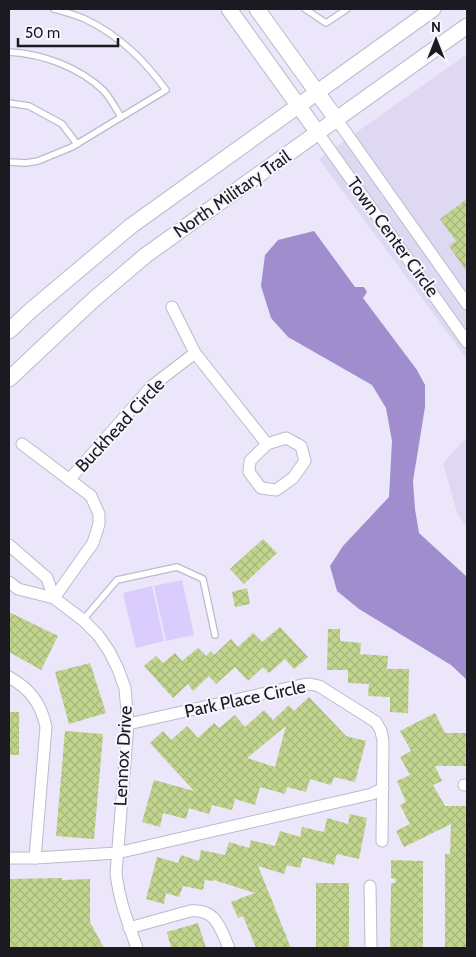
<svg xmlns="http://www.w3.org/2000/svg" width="476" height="957" viewBox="0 0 476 957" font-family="Cabin,sans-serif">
<defs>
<pattern id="building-cross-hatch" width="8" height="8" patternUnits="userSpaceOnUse" patternTransform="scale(1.25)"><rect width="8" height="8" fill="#c2d58e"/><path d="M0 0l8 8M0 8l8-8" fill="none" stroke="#a6b67a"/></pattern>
</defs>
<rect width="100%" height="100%" fill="#ebe6f9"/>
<g fill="#dfd8f3">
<polygon points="467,54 467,359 319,159"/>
<polygon points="467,437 467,529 457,512 443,463"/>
</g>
<g fill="#dacdfd">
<polygon points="182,580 194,635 166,641 154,586"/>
<polygon points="152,586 164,641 136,648 123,593"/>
</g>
<polygon fill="#a08dcd" points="314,231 355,287 364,287 367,292 363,298 417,370 425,385 425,407 413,481 415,509 419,533 467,577 467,680 451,665 359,609 337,591 330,566 343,546 389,497 392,441 386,408 372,385 288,337 271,318 261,286 265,255 278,240"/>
<g fill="url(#building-cross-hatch)" fill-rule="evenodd">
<polygon points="467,199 467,272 449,246 456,241 440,219"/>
<polygon points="263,539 277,553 244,584 230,569"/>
<polygon points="247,588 250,604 235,607 232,592"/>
<polygon points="9,612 58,636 41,670 9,652"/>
<polygon points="280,627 308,657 294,669 285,659 269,673 263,667 248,681 235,667 216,684 209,676 193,691 188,684 173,698 144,666 156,656 163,663 175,653 182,661 198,648 206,656 211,651 214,655 231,639 238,647 253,633 262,642"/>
<polygon points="328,629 340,629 340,641 361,643 360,654 388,656 387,669 409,669 408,713 390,712 390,697 368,696 369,684 348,683 348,670 327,670"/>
<polygon points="90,663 106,713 69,724 55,672"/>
<path d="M 309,697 L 346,736 L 366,741 L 355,782 L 334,777 L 331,785 L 310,779 L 306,792 L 287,787 L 285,794 L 260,787 L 255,805 L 235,799 L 232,810 L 212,805 L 209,814 L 189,808 L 186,819 L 163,813 L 160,827 L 142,822 L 154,780 L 194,791 L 150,743 L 163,731 L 171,740 L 187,726 L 198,738 L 214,723 L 219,728 L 235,715 L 245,727 L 264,710 L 273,720 L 289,705 L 294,711 ZM 286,726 L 275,767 L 247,758 Z"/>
<rect x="9" y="712" width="10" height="43"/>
<polygon points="435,713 445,733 467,733 467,766 435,766 442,781 433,785 445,806 467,806 467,948 445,948 445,854 450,854 451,824 404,847 396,831 410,824 400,805 406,802 397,781 410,775 400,757 411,751 400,731"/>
<polygon points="65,731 103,734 94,839 56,836"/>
<polygon points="350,814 367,818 359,859 337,854 334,865 303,857 300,868 287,865 284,874 258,866 291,948 256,948 243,916 238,918 231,902 255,893 214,880 213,881 205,880 203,890 183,886 179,897 166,893 164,904 146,899 157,857 178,863 181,855 199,861 201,850 225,855 229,842 249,848 251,840 275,846 280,831 300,837 302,827 324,832 327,818 348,824"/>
<polygon points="391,860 423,861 423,948 390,948 391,883 395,883 396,879 391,878"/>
<polygon points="62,878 62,880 90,879 90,922 104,948 9,948 9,879"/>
<rect x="316" y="883" width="33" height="65"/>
<polygon points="198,923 206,948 171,948 167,932"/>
</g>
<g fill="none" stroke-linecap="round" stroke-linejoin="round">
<g stroke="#beb9cc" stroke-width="8">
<g id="service">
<polyline points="305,9 326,23 347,9"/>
<path d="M 9,52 C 43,54 79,67 104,91 C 111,99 116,109 121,117"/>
<polyline points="9,103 29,106 62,124 77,144"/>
<path d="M 9,162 L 26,163 L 38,161 L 72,147 L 166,90 C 144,60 121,37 87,20 C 77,15 65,12 54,9"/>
<polyline points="83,620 117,580 177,567 203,579 215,635"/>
</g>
</g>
<g stroke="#beb9cc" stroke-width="13">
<g id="minor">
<polyline points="337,120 467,304"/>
<polyline points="318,133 467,342"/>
<polyline points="172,307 195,353 267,444 250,461 249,472 261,488 276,490 293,478 305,461 301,446 286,438 267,444"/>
<polyline points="22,444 91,496 99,514 99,524 93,543 54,598"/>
<polyline points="69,480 152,386 195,353"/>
<polyline points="9,545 47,578 54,598"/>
<path d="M 9,582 L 18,589 L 54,598 L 83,620 L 98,635 L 109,651 L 118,669 L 125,688 L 128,724 L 116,873 C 119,900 128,923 137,948"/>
<path d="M 9,677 C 30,689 41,703 46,727 L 35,858"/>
<polyline points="128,724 302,685 310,684 319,686 376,722 381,731 383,741 382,841"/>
<polyline points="464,785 467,785"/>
<polyline points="9,858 35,858 117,853 372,794 383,788"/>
<polyline points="370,886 371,948"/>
<path d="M 129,928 L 190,911 C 217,909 220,928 229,948"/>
</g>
</g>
<g stroke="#beb9cc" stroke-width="17">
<g id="secondary">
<polyline points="229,9 318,133"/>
<polyline points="257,9 337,120"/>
<polyline points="9,331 30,311 131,226 433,9"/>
<polyline points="9,379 92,301 146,255 467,26"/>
</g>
</g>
<use href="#service" stroke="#fff" stroke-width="5.5"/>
<use href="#minor" stroke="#fff" stroke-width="11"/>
<use href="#secondary" stroke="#fff" stroke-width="15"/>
</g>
<g text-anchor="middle" stroke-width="4" stroke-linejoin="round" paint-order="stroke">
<g font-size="18" fill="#1c1a21" stroke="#f7f5fd">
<text transform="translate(232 194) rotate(-35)" y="6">North Military Trail</text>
<text transform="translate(393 237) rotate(54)" y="6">Town Center Circle</text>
<text transform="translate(120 425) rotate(-47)" y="6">Buckhead Circle</text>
<text transform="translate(245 699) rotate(-12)" y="6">Park Place Circle</text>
<text transform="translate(123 756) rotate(-87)" y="6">Lennox Drive</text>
</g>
</g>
<rect width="476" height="957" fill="none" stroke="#1c1a21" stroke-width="20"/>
<g transform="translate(436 40)" stroke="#f7f5fd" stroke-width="4" paint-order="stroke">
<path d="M0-4L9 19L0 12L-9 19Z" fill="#1c1a21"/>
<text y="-8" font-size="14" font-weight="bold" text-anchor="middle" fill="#1c1a21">N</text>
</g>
<path d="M18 38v8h100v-8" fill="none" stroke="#1c1a21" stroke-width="2.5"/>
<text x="25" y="38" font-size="15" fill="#1c1a21" stroke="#f7f5fd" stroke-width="4" paint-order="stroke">50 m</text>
</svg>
